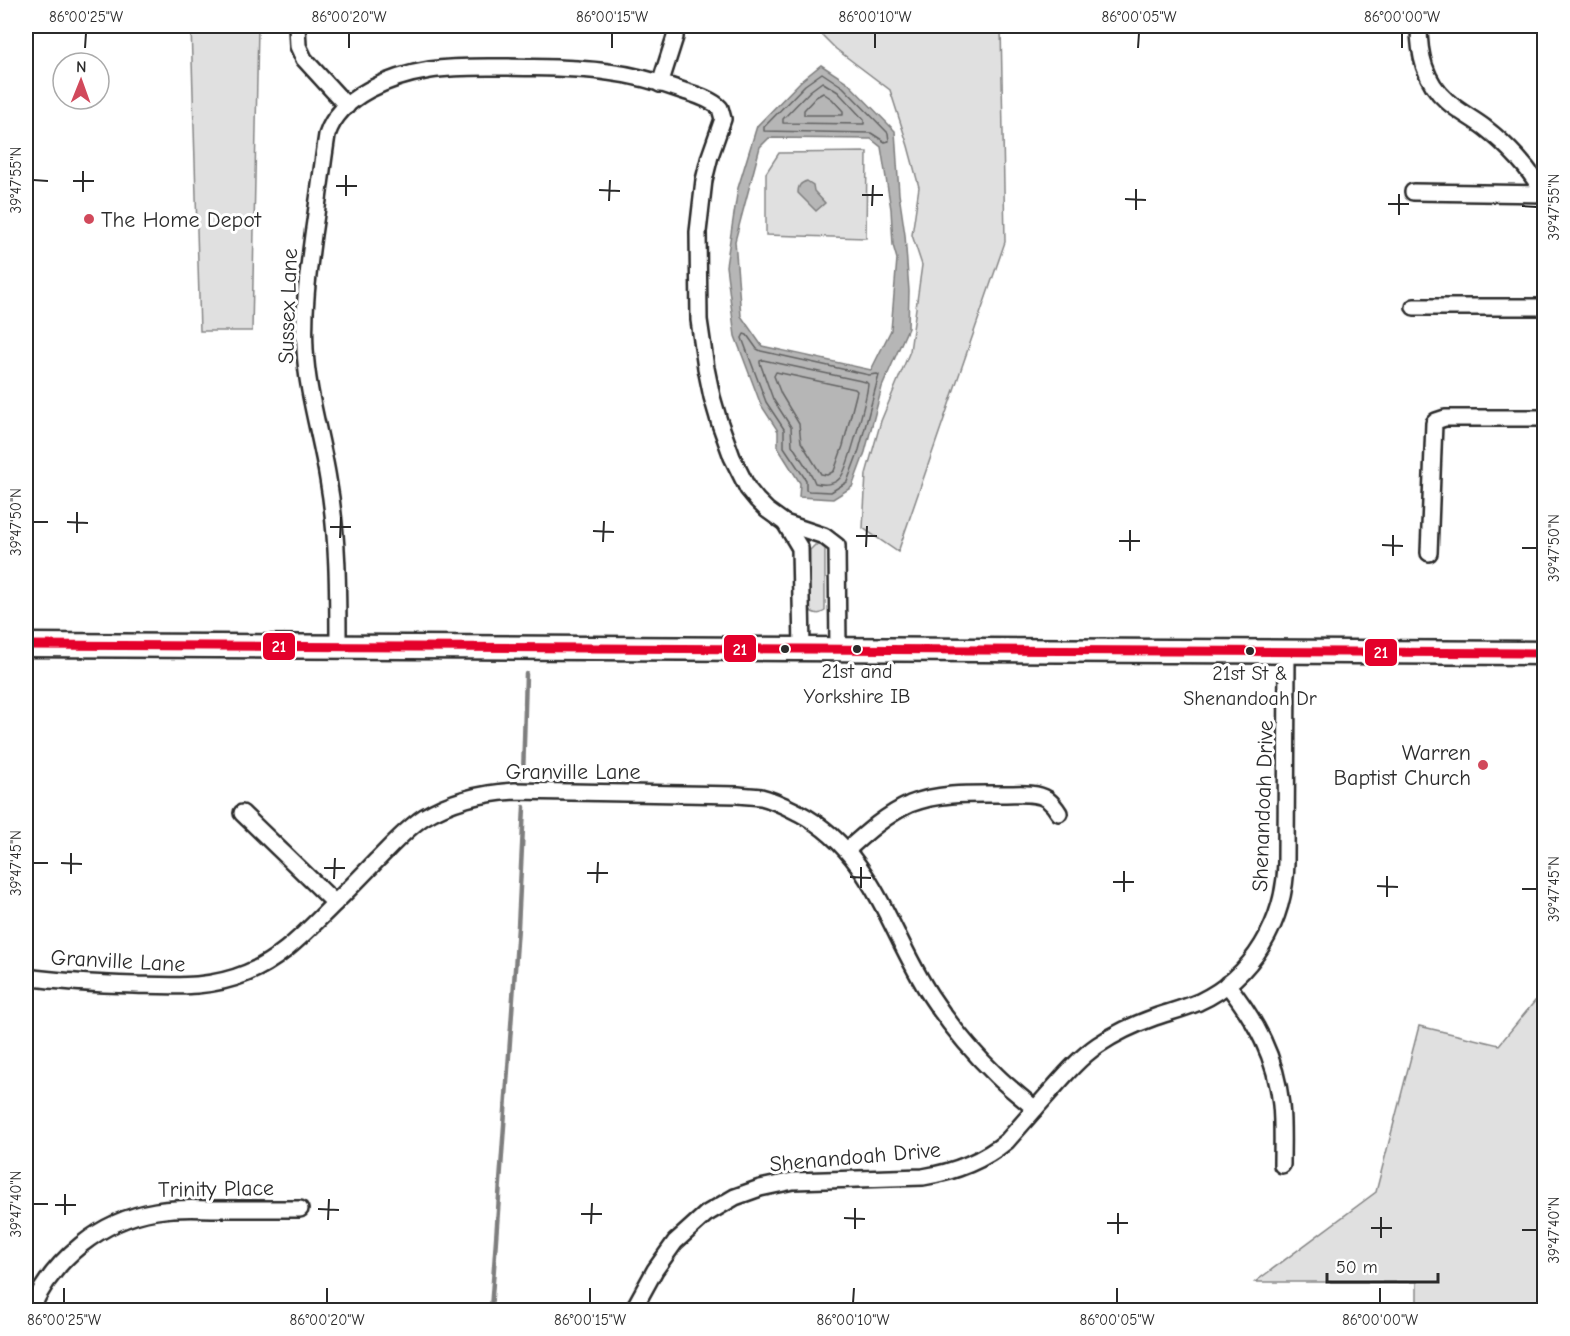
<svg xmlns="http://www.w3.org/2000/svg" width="1570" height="1336" viewBox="0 0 1570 1336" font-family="'Comic Neue',sans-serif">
<rect width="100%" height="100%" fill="#fff"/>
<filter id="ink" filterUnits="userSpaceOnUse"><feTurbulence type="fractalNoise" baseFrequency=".0167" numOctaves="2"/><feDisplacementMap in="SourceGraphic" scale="12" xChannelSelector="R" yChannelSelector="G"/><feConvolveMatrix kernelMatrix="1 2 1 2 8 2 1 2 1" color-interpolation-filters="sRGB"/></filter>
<g filter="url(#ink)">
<g fill="#e0e0e0" stroke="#868686" stroke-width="1.5">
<polygon points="191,26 258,26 252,331 200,331"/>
<polygon points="813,26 1001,26 1005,242 898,552 863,528 866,474 881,421 910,351 922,265 912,235 919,187 908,146 890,90 836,49"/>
<polygon points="867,152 866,238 766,235 766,173 779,153"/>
<path d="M 815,545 L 820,545 L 825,549 L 825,611 C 819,615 816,614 810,611 L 809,607 L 810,550 Z"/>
<polygon points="1544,990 1544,1310 1417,1310 1417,1282 1255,1282 1376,1192 1419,1026 1499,1045"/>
</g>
<g fill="#b6b6b6" stroke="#7e7e7e" stroke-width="1.5" fill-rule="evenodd">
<path d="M 821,65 L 847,82 L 895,131 L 899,194 L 905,235 L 909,291 L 908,328 L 882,387 L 865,452 L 852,487 L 833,499 L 799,497 L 800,483 L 778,448 L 778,431 L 761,405 L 735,336 L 726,266 L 738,188 L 757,126 L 801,81 ZM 769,138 L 871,139 L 881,147 L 891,209 L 893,245 L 897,259 L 891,330 L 871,370 L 762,346 L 741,316 L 735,241 L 760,147 Z"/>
<path d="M 807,181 L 813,185 L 814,191 L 825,203 L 816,211 L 798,193 C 798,186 800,183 807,181 Z"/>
</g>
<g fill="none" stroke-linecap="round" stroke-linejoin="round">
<g stroke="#636363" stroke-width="1.5">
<polygon points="822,73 843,87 888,133 889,141 885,142 871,133 764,131 764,127 805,85"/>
<polygon points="822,82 838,92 864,120 864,124 783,123 783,119 810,91"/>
<polygon points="823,93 832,99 843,111 843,115 804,115 804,110 816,97"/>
<polygon points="744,334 747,335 757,349 761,351 869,375 877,374 879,375 859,450 847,482 831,492 809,491 806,490 806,480 784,447 784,429 766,402 742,338"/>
<path d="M 763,360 L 866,382 L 868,384 C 867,397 848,470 840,478 C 834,485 823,485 815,483 L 812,476 L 792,445 L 791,427 L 773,399 L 760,363 L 760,361 Z"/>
<polygon points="776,372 855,389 857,391 843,446 834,471 827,475 821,474 801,442 799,424 781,394 774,376"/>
</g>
<g stroke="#7e7e7e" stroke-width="4.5">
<polyline points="523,777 526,674"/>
<polyline points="491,1310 518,927 524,807"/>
</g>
<g stroke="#2b2b2b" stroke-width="20">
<g id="street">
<polyline points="297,26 298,46 304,59 347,106"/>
<path d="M 1419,26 C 1419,53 1424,81 1447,101 C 1458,111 1472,118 1484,127 C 1506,144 1533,171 1544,196"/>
<polyline points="660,84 675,37 675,26"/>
<polyline points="1413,192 1544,194"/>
<polyline points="1414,307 1544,307"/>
<polyline points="785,523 800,548 802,649"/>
<polyline points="1429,553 1434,423 1436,421 1445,418 1544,418"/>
<path d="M 338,647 C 338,591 338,535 328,479 C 321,435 307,393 305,349 C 303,310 308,273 313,235 C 318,202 322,168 327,135 C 340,95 392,76 430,70 C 455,66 482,67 508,67 C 541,68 575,67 608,72 C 634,75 659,82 684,91 C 696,95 711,99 720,108 L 723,119 L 710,156 L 704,180 L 698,232 L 699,320 L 706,368 L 712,397 L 719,421 L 732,457 L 748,489 L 757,500 L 767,510 L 785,523 L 824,536 L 837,546 L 838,650"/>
<polyline points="242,813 335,903"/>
<path d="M 847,850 C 867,832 886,815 910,804 C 940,792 975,794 1006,794 C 1019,794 1036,792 1047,799 C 1052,803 1056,808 1059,813"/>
<path d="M 26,977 C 62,982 98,984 135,985 C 174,986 209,989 247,973 C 276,961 298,940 319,919 C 339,899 358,880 377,860 C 392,845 406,829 424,817 C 452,800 483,793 515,791 L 738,795 C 746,796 753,796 761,797 C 774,800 787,807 799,813 C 873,852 888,930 930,995 C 949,1024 972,1052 997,1076 C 1009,1088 1023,1098 1035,1109"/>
<path d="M 1227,984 C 1256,1021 1276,1057 1281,1105 C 1283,1125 1282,1145 1282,1165"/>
<path d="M 31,1310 C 53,1259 101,1220 156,1211 C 174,1208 193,1208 212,1209 C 241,1209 270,1209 300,1209"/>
<path d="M 633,1310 L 655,1270 L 675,1242 L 706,1214 L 735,1197 L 760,1188 L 793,1181 L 923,1177 C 954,1172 983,1161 1007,1141 C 1021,1125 1035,1109 1049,1093 C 1064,1076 1079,1058 1098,1045 C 1116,1033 1135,1024 1155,1017 C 1170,1012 1185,1008 1199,1002 C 1253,977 1285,921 1286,862 L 1287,652"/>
</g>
</g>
<g stroke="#2b2b2b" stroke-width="27">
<polyline id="secondary" points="26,645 1544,653"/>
</g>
<use href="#street" stroke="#fff" stroke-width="15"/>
<use href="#secondary" stroke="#fff" stroke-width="22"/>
<g stroke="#fff" stroke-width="14">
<polyline id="bus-1" points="26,645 1544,653"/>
</g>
<use href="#bus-1" stroke="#e4002b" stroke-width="9"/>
</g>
</g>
<path fill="none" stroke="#2b2b2b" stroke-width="2" d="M 85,48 L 86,33M 349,48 L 349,33M 612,48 L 612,33M 875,48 L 875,33M 1138,48 L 1139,33M 1402,48 L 1402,33M 33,180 L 48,181M 73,181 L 94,181M 336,186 L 357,186M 599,190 L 620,191M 83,192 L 83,171M 862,195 L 883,195M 346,196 L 346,175M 1125,199 L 1146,200M 609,201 L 610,180M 1388,204 L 1409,204M 872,206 L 873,185M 1522,206 L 1537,207M 1136,210 L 1136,189M 1399,215 L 1399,194M 33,522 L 48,522M 67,522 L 88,523M 330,527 L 351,527M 593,531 L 614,532M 77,533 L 77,512M 856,536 L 877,536M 340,538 L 341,517M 1119,541 L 1140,541M 603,542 L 604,521M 1382,545 L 1403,546M 866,547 L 867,526M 1522,548 L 1537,548M 1130,551 L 1130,530M 1393,556 L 1393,535M 33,863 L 48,863M 61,863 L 82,864M 324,868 L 345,868M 587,873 L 608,873M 71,874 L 71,853M 850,877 L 871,878M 334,879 L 335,858M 1113,882 L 1134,882M 597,883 L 598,862M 1377,886 L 1398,887M 861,888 L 861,867M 1522,889 L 1537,889M 1124,892 L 1124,871M 1387,897 L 1387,876M 33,1204 L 48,1204M 55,1205 L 76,1205M 318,1209 L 339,1210M 581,1214 L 602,1214M 65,1215 L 65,1194M 844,1218 L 865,1219M 328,1220 L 329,1199M 1107,1223 L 1128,1223M 591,1224 L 592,1203M 1371,1228 L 1392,1228M 855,1229 L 855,1208M 1522,1230 L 1537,1230M 1118,1234 L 1118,1213M 1381,1238 L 1381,1217M 64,1303 L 64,1288M 327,1303 L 327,1288M 590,1303 L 590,1288M 853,1303 L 854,1288M 1117,1303 L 1117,1288M 1380,1303 L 1380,1288"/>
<g fill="#d1495b" stroke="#fff" stroke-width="2">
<circle cx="89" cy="219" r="6"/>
<circle cx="1483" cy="765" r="6"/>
</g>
<g fill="#2b2b2b" stroke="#fff" stroke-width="2">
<circle cx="785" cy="649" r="5"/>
<circle cx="857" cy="649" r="5"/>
<circle cx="1250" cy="651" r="5"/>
</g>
<g text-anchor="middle" stroke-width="6" stroke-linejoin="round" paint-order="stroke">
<g font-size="20" fill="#2b2b2b" stroke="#fff">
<text x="857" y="678">21st and<tspan x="857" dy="25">Yorkshire IB</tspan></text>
<text x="1250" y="680">21st St &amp;<tspan x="1250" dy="25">Shenandoah Dr</tspan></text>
</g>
<g font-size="22" fill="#2b2b2b" stroke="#fff" text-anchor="start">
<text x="101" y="227">The Home Depot</text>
<text x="1471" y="760" text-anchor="end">Warren<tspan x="1471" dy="25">Baptist Church</tspan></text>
</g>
<g font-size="22" fill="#2b2b2b" stroke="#fff">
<text transform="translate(287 306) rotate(-88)" y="8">Sussex Lane</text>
<text x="573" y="779">Granville Lane</text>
<text transform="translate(1262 806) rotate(-88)" y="8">Shenandoah Drive</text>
<text transform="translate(118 960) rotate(3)" y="8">Granville Lane</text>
<text transform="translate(855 1156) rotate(-5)" y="8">Shenandoah Drive</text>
<text transform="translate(216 1188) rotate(-1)" y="8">Trinity Place</text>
</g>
</g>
<g stroke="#fff" stroke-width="2">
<rect x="262" y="632" width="34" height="29" rx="6" fill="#e4002b"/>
<rect x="723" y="634" width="34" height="29" rx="6" fill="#e4002b"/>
<rect x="1364" y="638" width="34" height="29" rx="6" fill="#e4002b"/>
</g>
<g font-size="16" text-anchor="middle" font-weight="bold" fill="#fff">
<text x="279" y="652">21</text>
<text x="740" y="655">21</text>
<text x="1381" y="658">21</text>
</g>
<rect width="1570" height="1336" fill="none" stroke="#fff" stroke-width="66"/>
<g transform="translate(81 81) rotate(1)"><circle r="28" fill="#ffffff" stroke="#aaaaaa" stroke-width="1.5"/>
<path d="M0-4.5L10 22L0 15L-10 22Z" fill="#d1495b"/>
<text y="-9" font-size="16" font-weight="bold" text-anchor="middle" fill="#2b2b2b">N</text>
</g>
<path d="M1327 1273v9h111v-9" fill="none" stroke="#2b2b2b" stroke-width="3"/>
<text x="1336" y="1273" font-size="18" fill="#2b2b2b" stroke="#ffffff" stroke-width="4.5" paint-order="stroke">50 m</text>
<rect x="33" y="33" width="1504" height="1270" fill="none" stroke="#2b2b2b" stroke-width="2"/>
<g font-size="15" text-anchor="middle" fill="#2b2b2b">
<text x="86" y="22">86°00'25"W</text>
<text x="349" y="22">86°00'20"W</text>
<text x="612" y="22">86°00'15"W</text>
<text x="875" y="22">86°00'10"W</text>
<text x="1139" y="22">86°00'05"W</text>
<text x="1402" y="22">86°00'00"W</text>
<text transform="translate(16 180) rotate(-90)" y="5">39°47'55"N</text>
<text transform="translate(1554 207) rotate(-90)" y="5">39°47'55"N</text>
<text transform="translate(16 522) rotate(-90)" y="5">39°47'50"N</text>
<text transform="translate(1554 548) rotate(-90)" y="5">39°47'50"N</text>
<text transform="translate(16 863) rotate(-90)" y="5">39°47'45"N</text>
<text transform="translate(1554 889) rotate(-90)" y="5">39°47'45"N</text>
<text transform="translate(16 1204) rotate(-90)" y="5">39°47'40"N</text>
<text transform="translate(1554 1230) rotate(-90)" y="5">39°47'40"N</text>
<text x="64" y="1325">86°00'25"W</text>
<text x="327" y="1325">86°00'20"W</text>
<text x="590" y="1325">86°00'15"W</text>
<text x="853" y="1325">86°00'10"W</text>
<text x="1117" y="1325">86°00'05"W</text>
<text x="1380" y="1325">86°00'00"W</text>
</g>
</svg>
